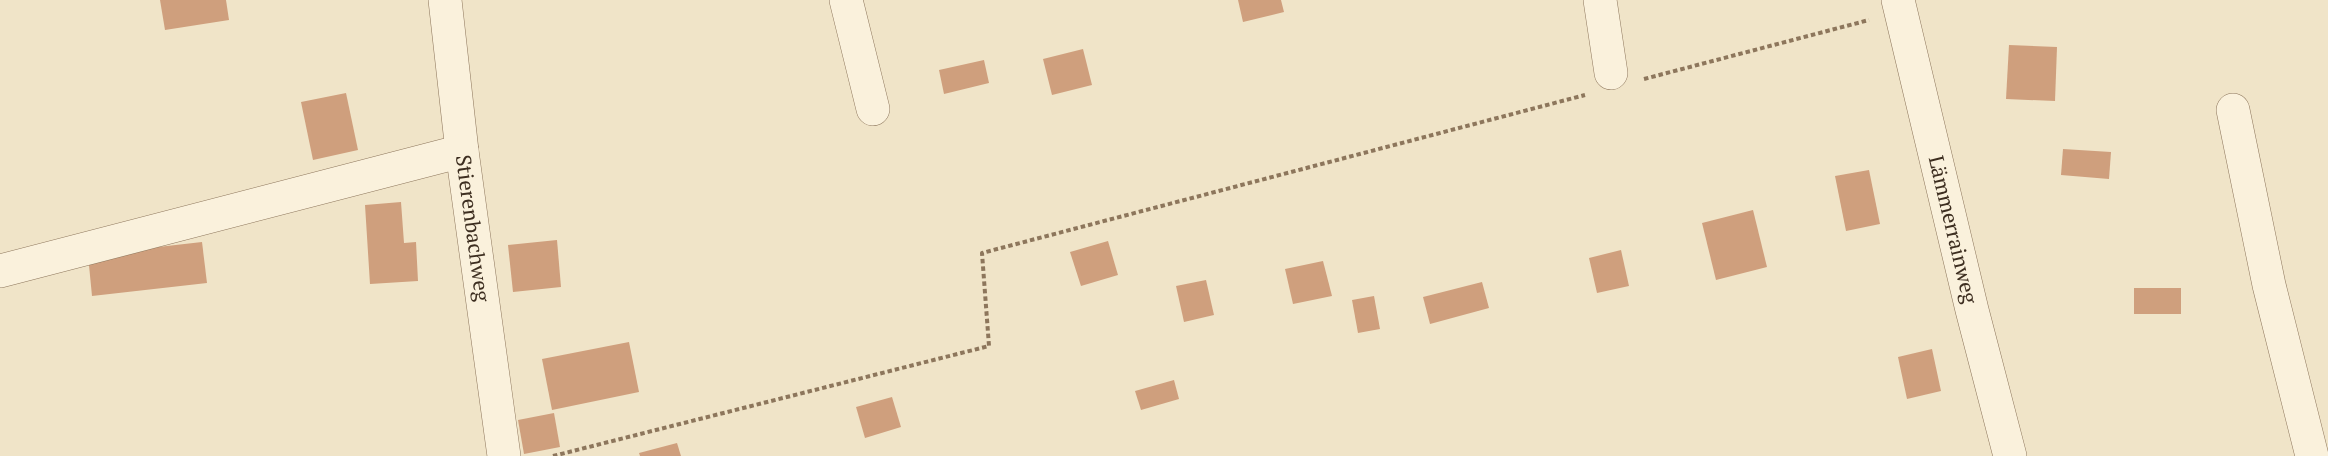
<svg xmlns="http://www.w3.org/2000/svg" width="2328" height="456" viewBox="0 0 2328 456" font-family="'PT Serif',serif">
<rect width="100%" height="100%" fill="#f0e4c8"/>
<g fill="#cf9f7d">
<polygon points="160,0 226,0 229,20 165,30"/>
<polygon points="1238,0 1281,0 1284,12 1243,22"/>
<polygon points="2009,45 2057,47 2055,101 2006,99"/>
<polygon points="1083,49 1092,85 1052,95 1043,59"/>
<polygon points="984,60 989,83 944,94 939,70"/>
<polygon points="346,93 358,150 313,160 301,102"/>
<polygon points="2063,149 2111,152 2109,179 2061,175"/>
<polygon points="1869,170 1880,224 1846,231 1835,176"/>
<polygon points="401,202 404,243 416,242 418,281 370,284 365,205"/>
<polygon points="1753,210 1767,267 1716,280 1702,223"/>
<polygon points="557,240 561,287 513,292 508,245"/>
<polygon points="1108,241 1118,275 1081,286 1070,252"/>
<polygon points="202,242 207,283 92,296 88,255"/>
<polygon points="1621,250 1629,286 1597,293 1589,258"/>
<polygon points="1323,261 1332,296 1293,304 1285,269"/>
<polygon points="1206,280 1214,315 1184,322 1176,286"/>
<polygon points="1482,282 1489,308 1430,324 1423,297"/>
<rect x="2134" y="288" width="47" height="26"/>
<polygon points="1374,296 1380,329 1358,333 1352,300"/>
<polygon points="629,342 639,392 552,410 542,359"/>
<polygon points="1932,349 1941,391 1907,399 1898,357"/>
<polygon points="1174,380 1179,399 1141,410 1135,391"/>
<polygon points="892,397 901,427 865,438 856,407"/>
<polygon points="554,413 560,447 524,454 518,420"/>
<polygon points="677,443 681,456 640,456 639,453"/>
</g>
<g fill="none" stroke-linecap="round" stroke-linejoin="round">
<g stroke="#8d765c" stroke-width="34">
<g id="minor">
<path id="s1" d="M 445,0 L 462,151 L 504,456"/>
<polyline points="846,0 873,109"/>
<polyline points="1600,0 1611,73"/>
<path id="s2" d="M 1898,0 L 1972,310 L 2010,456"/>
<polyline points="2233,110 2269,285 2312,456"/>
<polyline points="0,271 462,151"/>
</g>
</g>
<g stroke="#8d765c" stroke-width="4" stroke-dasharray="4.5 3" stroke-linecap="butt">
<polyline points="1644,79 1869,20"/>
<polyline points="553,456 989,346 982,253 1585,95"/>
</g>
<use href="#minor" stroke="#faf1dc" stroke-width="33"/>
</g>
<g text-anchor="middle" stroke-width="4.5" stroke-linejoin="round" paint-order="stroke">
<g font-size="21" fill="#3d2e20" stroke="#f7eed8">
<text dy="7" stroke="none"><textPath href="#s1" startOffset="230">Stierenbachweg</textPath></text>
<text dy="7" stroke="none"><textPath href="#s2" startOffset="236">Lämmerrainweg</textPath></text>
</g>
</g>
</svg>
